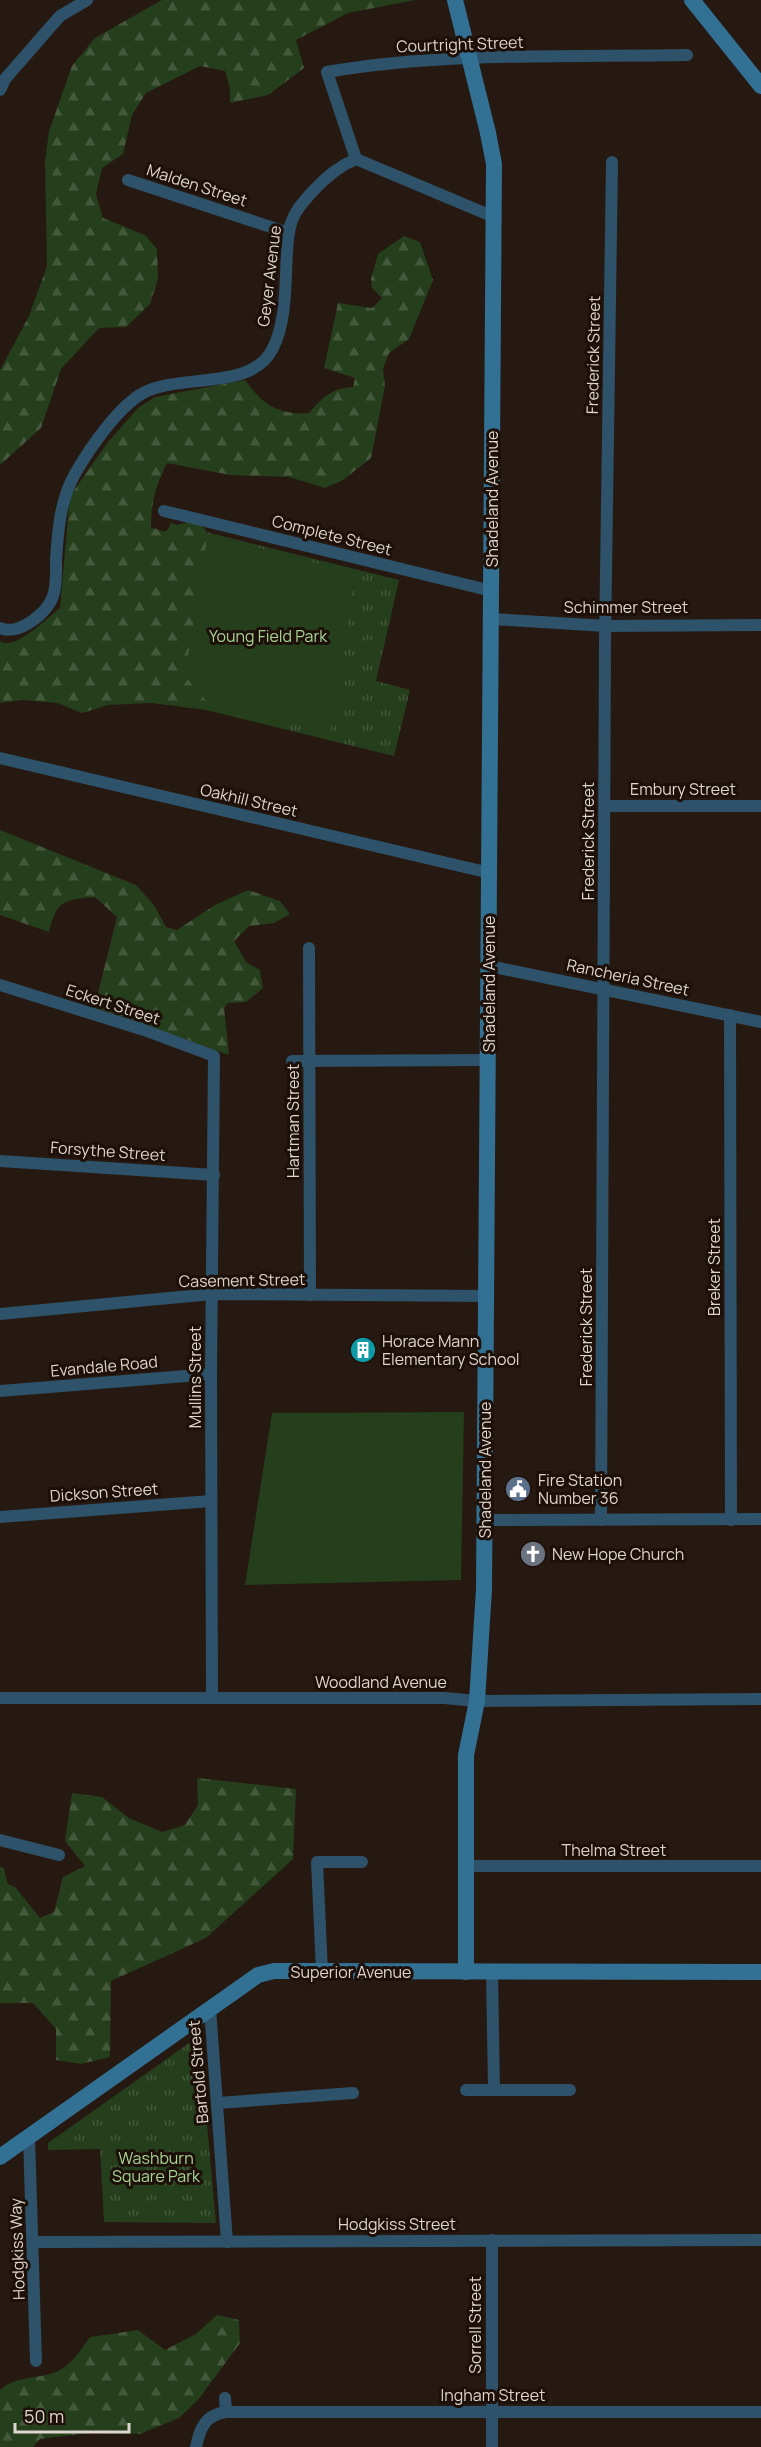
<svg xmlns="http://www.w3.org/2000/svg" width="761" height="2447" viewBox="0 0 761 2447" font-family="Manrope,sans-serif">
<defs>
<pattern id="grass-tufts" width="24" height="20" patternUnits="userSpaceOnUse" patternTransform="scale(1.5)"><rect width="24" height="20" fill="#253e1b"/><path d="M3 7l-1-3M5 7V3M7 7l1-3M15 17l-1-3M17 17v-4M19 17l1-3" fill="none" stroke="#44593b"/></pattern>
<pattern id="forest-firs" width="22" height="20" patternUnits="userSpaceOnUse" patternTransform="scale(1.5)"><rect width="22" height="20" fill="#253e1b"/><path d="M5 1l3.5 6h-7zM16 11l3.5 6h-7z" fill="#44593b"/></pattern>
</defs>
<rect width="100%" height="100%" fill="#261911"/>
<g fill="url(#grass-tufts)">
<polygon points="170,523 399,580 376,681 410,690 394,756 133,692"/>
<polygon points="199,2036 216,2223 104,2222 100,2149 48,2150 48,2143"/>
</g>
<g fill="url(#forest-firs)">
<polygon points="162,0 415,0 348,13 296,40 304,68 268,95 230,103 230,88 225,71 200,66 146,93 132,115 123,154 102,168 96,194 103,218 145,235 157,249 158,279 150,304 126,327 99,328 61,369 41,428 0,465 0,370 29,316 47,266 45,162 49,131 72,66 95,38"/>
<path d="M 404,236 L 420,242 L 433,280 L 409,339 L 389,353 L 383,369 L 385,386 L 371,458 L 343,480 L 325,488 L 289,477 L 230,475 L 167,463 C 156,485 151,503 151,527 L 164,532 C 178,523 186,521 202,525 L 208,534 L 185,676 L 215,711 L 151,703 L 108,705 L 82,713 L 57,703 L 22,700 L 0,703 L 0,641 C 14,652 47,618 60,608 L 70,496 L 108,442 L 138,408 L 155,397 L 245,380 C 263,405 278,415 309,413 C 323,397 332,388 353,387 L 355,378 L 324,368 L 338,303 L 372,308 L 382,298 L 372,288 L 371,279 L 378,254 Z"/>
<path d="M 0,830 L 136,885 L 154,905 L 166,927 L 177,930 L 215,905 L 248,890 L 280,901 L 290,914 L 274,923 L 249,926 L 234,941 L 246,962 L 260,970 L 263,988 L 246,1002 L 228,1003 L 224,1008 L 229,1055 L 135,1021 L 94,1009 L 117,917 L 95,897 C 63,900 57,900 49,932 L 0,915 Z"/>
<polygon points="197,1778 296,1789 293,1859 206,1938 111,1981 110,2057 81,2064 56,2060 56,2029 33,2003 0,2003 0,1867 3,1867 8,1884 15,1887 40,1918 54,1912 63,1877 85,1866 65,1841 72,1793 102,1797 129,1818 162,1832 185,1825 198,1805"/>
<path d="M 217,2315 L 239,2320 L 240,2343 L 198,2400 L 179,2418 L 140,2434 L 88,2433 L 40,2439 L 33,2447 L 0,2447 L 0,2390 C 16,2375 38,2380 58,2371 C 72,2365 81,2349 90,2337 L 138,2330 L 165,2350 L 196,2334 Z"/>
</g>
<g fill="#253e1b">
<polygon points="208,534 355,574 331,731 215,711 185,676"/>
<polygon points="464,1412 461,1580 245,1585 272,1413"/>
</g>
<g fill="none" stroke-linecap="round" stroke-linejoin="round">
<g stroke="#2d5269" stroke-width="12">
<polyline points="0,90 5,79 60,16 87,0"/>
<path d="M 356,159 L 327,72 C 445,52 567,57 687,55"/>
<polyline points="128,180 289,233"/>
<polyline points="164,511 492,591"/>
<polyline points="492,619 606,626 761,625"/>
<path d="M 0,628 C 18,636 47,614 53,596 C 57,585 56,571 56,560 C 58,530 60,499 76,472 C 90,448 118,407 143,393 C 181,373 250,391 272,350 C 287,322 285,283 287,252 C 288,240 288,227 294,216 C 298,207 306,199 313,191 C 326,177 339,166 356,159 L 494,217"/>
<polyline points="0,758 490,873"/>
<polyline points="605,806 761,806"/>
<polyline points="309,948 310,1295"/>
<polyline points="489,966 761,1022"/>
<polyline points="0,985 144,1030 214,1056 211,1374 212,1698"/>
<polyline points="730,1015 731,1520"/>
<polyline points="292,1061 488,1060"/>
<polyline points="0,1161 214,1175"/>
<polyline points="0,1314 212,1294 486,1296"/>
<polyline points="0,1391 211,1374"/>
<polyline points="0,1517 211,1501"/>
<polyline points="485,1520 761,1519"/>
<polyline points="601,1520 605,642 612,162"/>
<polyline points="0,1698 444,1698 477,1701 761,1699"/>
<polyline points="0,1840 59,1855"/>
<polyline points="466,1866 761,1866"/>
<polyline points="322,1971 317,1862 362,1862"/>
<polyline points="492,1973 494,2090"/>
<polyline points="210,2008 227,2242"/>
<polyline points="466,2090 570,2090"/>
<polyline points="218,2103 353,2093"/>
<polyline points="29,2137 36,2361"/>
<polyline points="492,2240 492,2447"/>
<polyline points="34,2242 761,2240"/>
<polyline points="226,2412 761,2412"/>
<path d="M 196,2447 C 200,2428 205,2415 226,2412 L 225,2398"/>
</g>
<g stroke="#327094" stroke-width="16">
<polyline points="692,0 761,86"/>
<polyline points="466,1972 466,1755 477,1701 484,1589 494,164 488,133"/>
<polyline points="0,2157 258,1975 274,1971 322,1971 761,1972"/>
</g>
<polyline stroke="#327094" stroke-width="16" points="455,0 488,133"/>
</g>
<defs>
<g id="building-disc" transform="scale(1.35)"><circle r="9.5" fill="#0f9aa8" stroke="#1d1008"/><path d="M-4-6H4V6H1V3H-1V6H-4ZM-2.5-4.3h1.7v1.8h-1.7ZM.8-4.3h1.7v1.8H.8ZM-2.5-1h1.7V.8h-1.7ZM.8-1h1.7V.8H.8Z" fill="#fff"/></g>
<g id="civic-disc" transform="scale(1.35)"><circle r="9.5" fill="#5c6f8a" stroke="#1d1008"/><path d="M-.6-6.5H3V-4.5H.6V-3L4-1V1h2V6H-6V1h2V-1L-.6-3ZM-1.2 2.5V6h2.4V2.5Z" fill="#fff"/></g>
<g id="church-disc" transform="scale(1.35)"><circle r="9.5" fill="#6b7280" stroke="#1d1008"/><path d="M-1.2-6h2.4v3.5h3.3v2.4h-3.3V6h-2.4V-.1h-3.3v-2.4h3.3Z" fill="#fff"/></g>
</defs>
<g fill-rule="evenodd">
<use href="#building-disc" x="363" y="1350"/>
<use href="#civic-disc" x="518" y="1489"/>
<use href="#church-disc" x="533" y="1554"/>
</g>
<g text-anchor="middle" stroke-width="6" stroke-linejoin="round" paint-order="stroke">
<g font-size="16" fill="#dfd5d0" stroke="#1d1008">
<text transform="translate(460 44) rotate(-2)" y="6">Courtright Street</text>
<text transform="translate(197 185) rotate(18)" y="6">Malden Street</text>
<text transform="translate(269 276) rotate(-83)" y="6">Geyer Avenue</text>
<text transform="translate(593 355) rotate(-89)" y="6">Frederick Street</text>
<text transform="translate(492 499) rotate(-90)" y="6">Shadeland Avenue</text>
<text transform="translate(332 535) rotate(14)" y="6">Complete Street</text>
<text x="626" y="613">Schimmer Street</text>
<text x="683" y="795">Embury Street</text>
<text transform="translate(249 800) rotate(13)" y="6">Oakhill Street</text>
<text transform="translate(588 841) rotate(-90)" y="6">Frederick Street</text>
<text transform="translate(628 977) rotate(12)" y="6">Rancheria Street</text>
<text transform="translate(489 984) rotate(-90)" y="6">Shadeland Avenue</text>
<text transform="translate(113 1004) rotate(18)" y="6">Eckert Street</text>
<text transform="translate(293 1121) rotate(-90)" y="6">Hartman Street</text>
<text transform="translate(108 1151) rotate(4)" y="6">Forsythe Street</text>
<text transform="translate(714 1267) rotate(-90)" y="6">Breker Street</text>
<text transform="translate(242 1280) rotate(-1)" y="6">Casement Street</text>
<text transform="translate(586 1327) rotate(-90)" y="6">Frederick Street</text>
<text transform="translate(104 1366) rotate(-5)" y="6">Evandale Road</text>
<text transform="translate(195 1377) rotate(-90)" y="6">Mullins Street</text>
<text transform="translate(485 1470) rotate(-90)" y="6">Shadeland Avenue</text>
<text transform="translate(104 1492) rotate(-4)" y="6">Dickson Street</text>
<text x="381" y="1688">Woodland Avenue</text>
<text x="614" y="1856">Thelma Street</text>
<text x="351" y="1978">Superior Avenue</text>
<text transform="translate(198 2072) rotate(-95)" y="6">Bartold Street</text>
<text x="397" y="2230">Hodgkiss Street</text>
<text transform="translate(17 2249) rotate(-92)" y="6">Hodgkiss Way</text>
<text transform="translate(475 2325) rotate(-90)" y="6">Sorrell Street</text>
<text x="493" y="2401">Ingham Street</text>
</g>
<g font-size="16" fill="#a7d496" stroke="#1d1008">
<text x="268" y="642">Young Field Park</text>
<text x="156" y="2164">Washburn<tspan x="156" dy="18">Square Park</tspan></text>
</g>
<g font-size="16" fill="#dfd5d0" stroke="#1d1008" text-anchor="start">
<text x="382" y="1347">Horace Mann<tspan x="382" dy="18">Elementary School</tspan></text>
<text x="538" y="1486">Fire Station<tspan x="538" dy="18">Number 36</tspan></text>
<text x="552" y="1560">New Hope Church</text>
</g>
</g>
<path d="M15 2423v9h114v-9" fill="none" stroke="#dfd5d0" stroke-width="3"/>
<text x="24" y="2423" font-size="18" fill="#dfd5d0" stroke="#1d1008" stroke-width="4.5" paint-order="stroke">50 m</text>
</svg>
